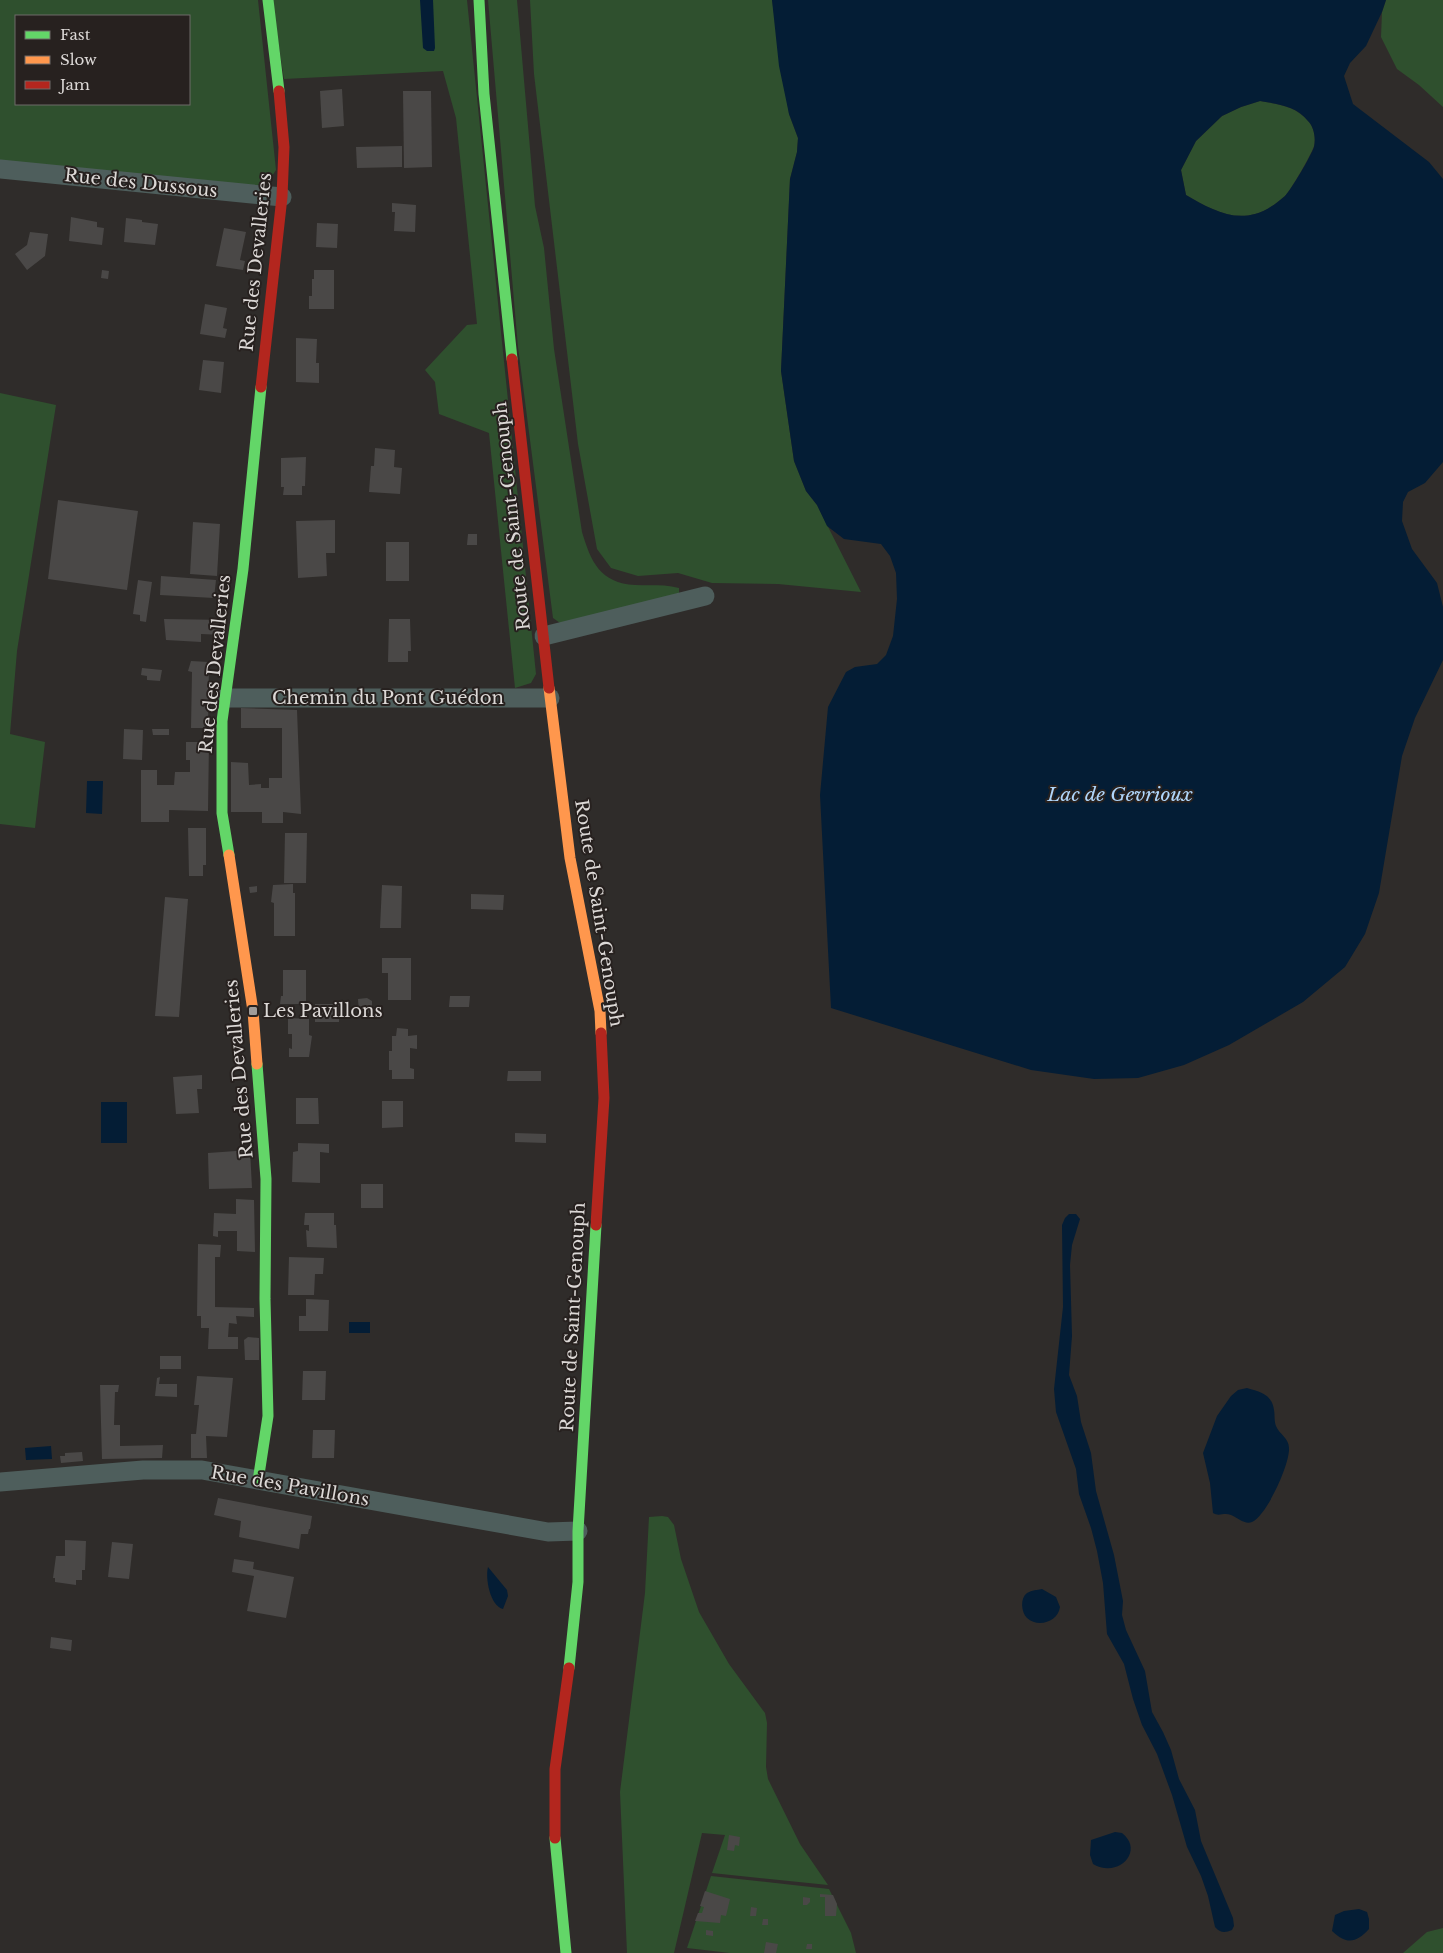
<svg xmlns="http://www.w3.org/2000/svg" width="1443" height="1953" viewBox="0 0 1443 1953" font-family="'Libre Baskerville',serif">
<rect width="100%" height="100%" fill="#2f2c2a"/>
<g fill="#2f502e" fill-rule="evenodd">
<path d="M 0,0 L 258,0 L 276,170 L 268,182 L 250,187 L 0,161 ZM 16,16 L 189,16 L 189,104 L 16,104 Z"/>
<polygon points="272,0 467,0 536,674 531,683 515,688 489,433 439,414 435,382 425,370 467,325 477,324 456,118 443,71 284,79"/>
<path d="M 488,0 L 517,0 L 535,206 L 544,248 L 554,349 L 582,532 C 591,562 600,583 635,585 C 650,586 664,584 679,588 L 679,595 L 563,625 L 553,618 L 518,347 Z"/>
<polygon points="530,0 772,0 789,114 798,138 797,152 790,179 781,371 794,461 806,491 817,505 861,592 778,584 712,583 678,573 638,576 611,568 597,549 578,444 534,74"/>
<polygon points="1386,0 1443,0 1443,107 1419,85 1397,69 1381,37 1382,12"/>
<path d="M 1260,101 C 1277,104 1296,106 1308,121 C 1314,127 1316,138 1314,146 C 1311,155 1291,190 1285,196 C 1277,203 1265,212 1255,214 C 1230,221 1207,207 1186,195 L 1181,170 L 1196,141 L 1222,116 L 1241,107 Z"/>
<polygon points="0,393 56,405 17,651 10,734 45,742 35,828 0,824"/>
<polygon points="662,1516 668,1517 674,1525 681,1559 699,1612 729,1664 765,1713 767,1723 766,1767 768,1779 800,1844 828,1885 712,1873 725,1835 702,1833 674,1953 627,1953 620,1792 645,1593 649,1517"/>
<polygon points="711,1876 829,1889 851,1933 856,1953 730,1953 687,1948"/>
<polygon points="1443,1928 1443,1953 1403,1953 1427,1932"/>
</g>
<g fill="#041d35" fill-rule="evenodd">
<polygon points="420,0 433,0 435,48 434,51 427,51 423,48"/>
<path d="M 772,0 L 1386,0 L 1382,12 L 1366,46 L 1350,63 L 1344,76 L 1353,104 L 1429,162 L 1443,179 L 1443,462 L 1425,483 L 1408,492 L 1403,502 L 1402,521 L 1412,549 L 1437,583 L 1443,607 L 1443,660 L 1415,718 L 1402,756 L 1379,893 L 1365,934 L 1345,967 L 1303,1002 L 1229,1045 L 1184,1065 L 1138,1078 L 1094,1079 L 1031,1070 L 831,1008 L 820,795 L 828,707 L 846,672 L 855,667 L 877,664 L 886,655 L 893,636 L 897,599 L 896,573 L 890,556 L 881,544 L 844,539 L 827,526 L 817,505 L 806,491 L 794,461 L 781,371 L 790,179 L 797,152 L 798,138 L 789,114 L 779,66 ZM 1260,101 C 1277,104 1297,106 1308,121 C 1314,127 1316,138 1314,147 C 1311,156 1291,190 1285,196 C 1277,203 1265,212 1255,214 C 1230,221 1207,207 1186,195 L 1181,170 L 1196,141 L 1222,116 L 1241,107 Z"/>
<polygon points="87,781 103,781 102,814 86,813"/>
<rect x="101" y="1102" width="26" height="41"/>
<path d="M 1069,1214 L 1076,1214 L 1080,1219 L 1072,1245 L 1070,1265 L 1072,1336 L 1069,1375 L 1077,1396 L 1081,1422 L 1091,1453 L 1096,1491 L 1114,1555 L 1123,1601 L 1122,1615 L 1126,1630 L 1145,1671 L 1152,1712 L 1163,1732 L 1171,1750 L 1179,1779 L 1195,1810 L 1201,1841 L 1233,1918 L 1234,1926 L 1232,1930 C 1225,1933 1220,1933 1215,1927 L 1208,1896 L 1201,1876 L 1187,1847 L 1172,1795 L 1157,1754 L 1142,1725 L 1133,1699 L 1124,1664 L 1107,1634 L 1103,1583 L 1097,1551 L 1091,1528 L 1079,1494 L 1076,1469 L 1056,1412 L 1054,1389 L 1063,1307 L 1062,1225 L 1065,1218 Z"/>
<rect x="349" y="1322" width="21" height="11"/>
<path d="M 1247,1388 C 1260,1392 1272,1394 1274,1410 C 1275,1415 1274,1421 1276,1426 C 1279,1434 1289,1438 1289,1448 C 1290,1464 1267,1515 1252,1522 C 1245,1525 1238,1518 1231,1515 C 1224,1512 1219,1517 1213,1513 L 1210,1483 L 1203,1453 L 1217,1416 L 1231,1396 L 1238,1390 Z"/>
<polygon points="51,1446 52,1459 26,1460 25,1448"/>
<path d="M 488,1567 L 507,1590 L 508,1596 L 503,1609 C 490,1606 485,1578 488,1567 Z"/>
<path d="M 1042,1589 L 1056,1597 L 1060,1607 C 1058,1622 1038,1628 1027,1618 C 1021,1612 1020,1598 1027,1593 C 1032,1590 1037,1590 1042,1589 Z"/>
<path d="M 1115,1832 L 1122,1833 C 1145,1851 1118,1879 1093,1864 L 1090,1855 L 1091,1840 Z"/>
<path d="M 1359,1909 L 1367,1912 L 1369,1919 L 1369,1929 C 1356,1943 1347,1945 1332,1931 L 1335,1915 L 1344,1911 Z"/>
</g>
<g fill="#4a4847">
<polygon points="342,89 344,126 322,128 320,91"/>
<polygon points="403,91 431,91 432,167 404,168"/>
<polygon points="402,146 402,167 357,168 356,147"/>
<polygon points="392,203 416,205 415,232 394,231 395,212 392,212"/>
<polygon points="71,217 97,222 97,227 104,228 102,245 69,241"/>
<polygon points="126,218 142,220 142,222 158,224 155,245 124,242"/>
<polygon points="317,223 338,224 337,248 316,247"/>
<polygon points="224,228 246,232 240,260 245,261 243,270 216,266"/>
<polygon points="30,232 48,234 45,256 27,270 15,254 27,245"/>
<polygon points="102,270 109,271 108,279 101,278"/>
<polygon points="314,270 334,270 334,309 309,309 309,296 312,296 312,279 314,279"/>
<polygon points="205,304 227,308 223,328 227,329 225,338 200,334"/>
<polygon points="296,338 317,339 316,363 319,363 319,383 296,382"/>
<polygon points="203,360 224,362 221,393 199,390"/>
<polygon points="375,448 395,450 394,467 402,468 400,494 369,492 371,466 374,466"/>
<polygon points="306,457 305,486 302,486 302,495 283,495 284,487 281,487 281,458"/>
<polygon points="58,500 138,511 127,590 48,579"/>
<polygon points="335,520 335,553 326,553 327,576 298,578 296,521"/>
<polygon points="193,522 220,524 217,576 190,574"/>
<polygon points="468,534 477,534 477,545 467,545"/>
<rect x="386" y="542" width="23" height="39"/>
<polygon points="161,576 216,580 214,598 160,595"/>
<polygon points="138,580 152,582 146,622 140,621 140,615 133,614"/>
<polygon points="164,619 227,620 225,635 201,634 201,642 166,640"/>
<polygon points="389,619 410,619 411,651 408,651 408,662 388,662"/>
<polygon points="191,661 209,662 208,728 191,728 192,672 188,671"/>
<polygon points="142,668 162,670 160,681 147,680 147,676 141,675"/>
<polygon points="241,708 297,710 301,814 283,812 283,823 262,823 262,812 231,812 231,762 248,763 249,785 261,784 261,788 269,788 269,778 282,778 282,728 241,728"/>
<polygon points="124,729 143,730 142,760 123,759"/>
<polygon points="152,729 169,729 169,735 153,735"/>
<polygon points="186,742 209,742 208,811 169,810 169,822 141,822 141,770 157,770 157,785 174,785 175,772 190,772 190,760 186,760"/>
<polygon points="188,828 206,828 206,865 203,865 203,876 189,876"/>
<polygon points="285,833 307,833 306,883 284,883"/>
<polygon points="293,884 293,893 295,893 295,936 274,936 274,903 271,902 273,885"/>
<polygon points="382,885 402,886 401,928 380,928"/>
<polygon points="257,886 257,892 250,893 249,887"/>
<polygon points="471,894 504,895 503,910 471,909"/>
<polygon points="165,897 188,899 179,1017 155,1016"/>
<polygon points="382,958 411,958 411,1000 388,1000 388,973 382,973"/>
<polygon points="283,970 306,970 306,1004 280,1004 281,996 283,996"/>
<polygon points="450,996 470,996 469,1007 449,1007"/>
<polygon points="367,998 372,1001 372,1013 359,1013 358,999"/>
<polygon points="315,1004 340,1004 339,1022 315,1022"/>
<polygon points="288,1018 309,1019 309,1035 312,1036 309,1057 289,1057 289,1048 292,1049 292,1034 288,1034"/>
<polygon points="397,1028 408,1029 408,1036 417,1035 417,1049 410,1048 410,1068 414,1069 414,1079 392,1079 392,1070 389,1070 389,1051 392,1051 392,1036 396,1036"/>
<polygon points="508,1071 541,1071 541,1081 507,1081"/>
<polygon points="202,1075 202,1089 197,1089 199,1113 176,1114 173,1077"/>
<polygon points="296,1098 318,1098 319,1124 296,1124"/>
<polygon points="382,1101 403,1101 403,1127 382,1128"/>
<polygon points="515,1133 546,1134 546,1143 515,1142"/>
<polygon points="298,1143 329,1144 329,1153 320,1152 320,1183 292,1182 293,1152 298,1151"/>
<polygon points="250,1150 252,1188 209,1189 208,1153"/>
<rect x="361" y="1184" width="22" height="24"/>
<polygon points="236,1199 254,1200 255,1252 237,1251 237,1231 218,1231 218,1237 213,1236 214,1213 236,1214"/>
<polygon points="305,1213 334,1213 334,1225 336,1225 337,1248 307,1247 306,1230 309,1231 309,1225 304,1225"/>
<polygon points="198,1244 221,1245 220,1257 215,1257 215,1307 254,1308 254,1317 236,1316 237,1324 229,1323 228,1337 238,1337 238,1349 208,1349 209,1328 201,1328 201,1316 197,1316"/>
<polygon points="289,1257 324,1258 323,1274 315,1274 314,1295 288,1295"/>
<polygon points="306,1299 329,1300 328,1331 299,1331 299,1316 306,1316"/>
<polygon points="248,1337 259,1338 259,1360 245,1360 244,1340"/>
<rect x="160" y="1356" width="21" height="13"/>
<polygon points="303,1371 326,1371 325,1400 302,1400"/>
<polygon points="197,1376 233,1378 227,1437 206,1436 207,1458 191,1458 191,1434 196,1434 199,1405 194,1405"/>
<polygon points="160,1377 159,1384 177,1384 177,1397 155,1396 157,1378"/>
<polygon points="100,1385 119,1385 118,1392 115,1392 114,1425 120,1425 120,1446 163,1445 162,1458 102,1459"/>
<polygon points="313,1430 335,1430 334,1458 312,1458"/>
<polygon points="82,1452 83,1461 61,1463 60,1456 65,1456 65,1453"/>
<polygon points="218,1498 312,1516 310,1529 309,1529 308,1534 301,1534 299,1549 239,1537 241,1521 214,1515"/>
<polygon points="65,1540 86,1541 85,1570 82,1570 82,1580 76,1580 76,1585 55,1582 55,1578 53,1578 56,1556 65,1556"/>
<polygon points="112,1542 133,1544 129,1579 108,1577"/>
<polygon points="234,1559 254,1562 253,1569 294,1577 286,1618 247,1611 254,1576 232,1572"/>
<polygon points="51,1637 72,1640 71,1651 50,1648"/>
<polygon points="729,1835 740,1837 739,1846 735,1845 734,1851 727,1850"/>
<polygon points="705,1891 730,1899 726,1916 721,1915 720,1923 695,1921 698,1913 702,1913 704,1907 700,1906"/>
<polygon points="820,1894 833,1895 837,1904 836,1916 825,1916 825,1897 820,1897"/>
<polygon points="803,1897 810,1898 810,1902 807,1905 803,1905"/>
<polygon points="751,1907 757,1908 756,1916 750,1916"/>
<polygon points="763,1919 768,1919 768,1925 762,1925"/>
<polygon points="706,1930 713,1931 713,1936 706,1935"/>
<polygon points="766,1942 778,1944 776,1953 764,1953"/>
<polygon points="807,1944 812,1944 812,1949 806,1949"/>
</g>
<g fill="none" stroke-linecap="round" stroke-linejoin="round">
<g stroke="#4e5e5c" stroke-width="19">
<polyline points="0,169 282,197"/>
<polyline points="544,636 705,596"/>
<polyline points="225,698 550,698"/>
<polyline points="0,1482 143,1470 202,1470 548,1532 578,1531"/>
</g>
<g stroke="#63d668" stroke-width="11">
<polyline points="268,0 279,91"/>
<polyline points="479,0 484,94 512,359"/>
<polyline points="229,855 222,813 222,721 243,569 261,387"/>
<polyline points="257,1064 266,1179 265,1299 268,1416 258,1481"/>
<polyline points="569,1668 578,1582 578,1531 596,1225"/>
<polyline points="555,1838 566,1953"/>
</g>
<g stroke="#ff974d" stroke-width="11">
<polyline points="549,688 570,858 600,1011 601,1033"/>
<polyline points="229,855 253,1011 257,1064"/>
</g>
<g stroke="#b3261e" stroke-width="11">
<polyline points="512,359 549,688"/>
<polyline points="261,387 282,197 284,147 279,91"/>
<polyline points="596,1225 604,1098 601,1033"/>
<polyline points="555,1838 555,1769 569,1668"/>
</g>
</g>
<rect fill="#9f9c9a" stroke="#27211f" stroke-width="2" x="248" y="1006" width="10" height="10" rx="2.5"/>
<g text-anchor="middle" stroke-width="4" stroke-linejoin="round" paint-order="stroke">
<g font-size="18" fill="#dcd8d6" stroke="#27211f">
<text transform="translate(141 183) rotate(6)" y="6">Rue des Dussous</text>
<text transform="translate(256 262) rotate(-84)" y="6">Rue des Devalleries</text>
<text transform="translate(512 516) rotate(-96)" y="6">Route de Saint-Genouph</text>
<text transform="translate(215 664) rotate(-84)" y="6">Rue des Devalleries</text>
<text x="388" y="704">Chemin du Pont Guédon</text>
<text transform="translate(599 913) rotate(81)" y="6">Route de Saint-Genouph</text>
<text transform="translate(239 1069) rotate(-95)" y="6">Rue des Devalleries</text>
<text transform="translate(573 1317) rotate(-87)" y="6">Route de Saint-Genouph</text>
<text transform="translate(290 1486) rotate(10)" y="6">Rue des Pavillons</text>
</g>
<g font-size="18" fill="#dcd8d6" stroke="#27211f" text-anchor="start">
<text x="263" y="1017">Les Pavillons</text>
</g>
<g font-size="19" font-style="italic" fill="#b0d6fb" stroke="#27211f">
<text x="1120" y="801">Lac de Gevrioux</text>
</g>
</g>
<rect x="15" y="15" width="175" height="90" fill="#27211f" stroke="#6f6a68"/>
<rect x="25" y="31" width="25" height="8" fill="#63d668" stroke="#6f6a68"/>
<text x="60" y="40" font-size="15" fill="#dcd8d6">Fast</text>
<rect x="25" y="56" width="25" height="8" fill="#ff974d" stroke="#6f6a68"/>
<text x="60" y="65" font-size="15" fill="#dcd8d6">Slow</text>
<rect x="25" y="81" width="25" height="8" fill="#b3261e" stroke="#6f6a68"/>
<text x="60" y="90" font-size="15" fill="#dcd8d6">Jam</text>
</svg>
